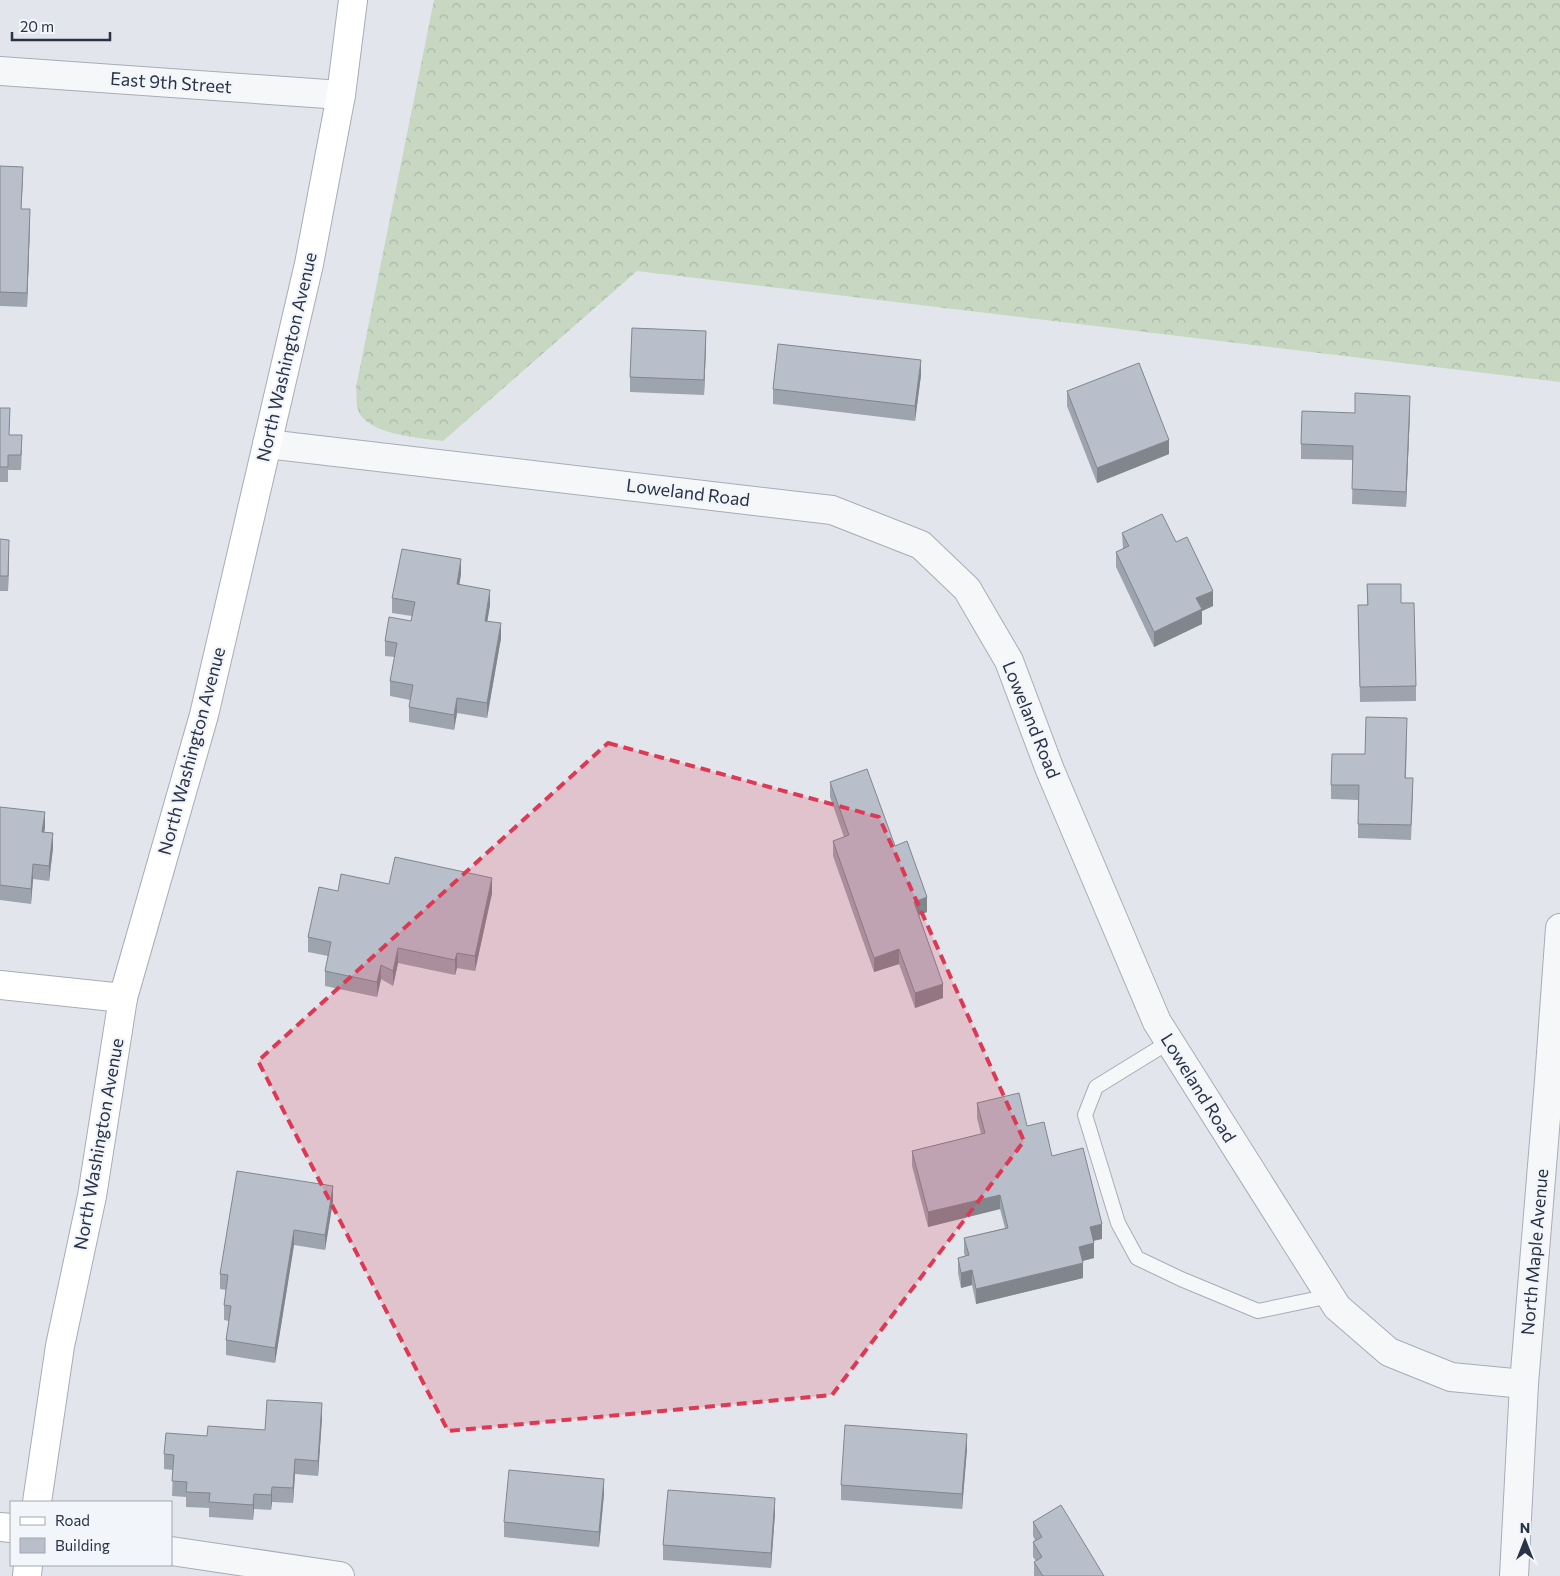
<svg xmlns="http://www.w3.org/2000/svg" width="1560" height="1576" viewBox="0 0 1560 1576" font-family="Commissioner,sans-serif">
<defs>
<pattern id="forest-crowns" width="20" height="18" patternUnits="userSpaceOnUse" patternTransform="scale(1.25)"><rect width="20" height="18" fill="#c7d7c2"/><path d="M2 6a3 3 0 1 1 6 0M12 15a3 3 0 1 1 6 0" fill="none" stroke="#abb9a8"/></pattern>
</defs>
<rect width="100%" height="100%" fill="#e2e6ec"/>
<path fill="url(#forest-crowns)" d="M 434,0 L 1560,0 L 1560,382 L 637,271 L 443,441 C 421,438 367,435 358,410 C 356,404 357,394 356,387 Z"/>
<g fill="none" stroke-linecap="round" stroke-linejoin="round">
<g stroke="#a6adb7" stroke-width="16">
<polyline id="lane" points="1169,1042 1096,1087 1085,1115 1118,1223 1137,1258 1181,1279 1258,1311 1330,1296"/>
</g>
<g stroke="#a6adb7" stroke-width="30">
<g id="street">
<polyline points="0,71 341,95"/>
<polyline points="267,444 832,510 921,545 967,589 1009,661 1050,770 1157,1022 1337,1307 1389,1352 1451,1377 1524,1384"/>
<polyline points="171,1551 340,1576"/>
<polyline points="1514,1576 1524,1384 1549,1081 1560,928"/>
</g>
</g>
<g stroke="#a6adb7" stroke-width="30">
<g id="secondary">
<polyline points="0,985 123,998"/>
<polyline points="37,1502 60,1346 92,1196 123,998 204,715 309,264 341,95 353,0"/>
<polyline points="0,1527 11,1528"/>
<polyline points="27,1576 28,1565"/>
</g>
</g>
<use href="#lane" stroke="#f5f7f9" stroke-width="14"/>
<use href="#street" stroke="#f5f7f9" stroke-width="28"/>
<use href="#secondary" stroke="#fff" stroke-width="28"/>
</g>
<g fill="#9ea4ae">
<polygon points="0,166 23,182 21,209 30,223 27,307 0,306"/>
<polygon points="706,345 704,395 630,392 630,377"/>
<polygon points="921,375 915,421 773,404 773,389"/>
<polygon points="1067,391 1169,454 1097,483 1067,406"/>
<polygon points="0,408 9,435 22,450 21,470 8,470 8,482 0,482"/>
<polygon points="1410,411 1406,507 1352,504 1353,460 1301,459 1301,444 1355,413"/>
<polygon points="1122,533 1176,542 1213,606 1202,611 1202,624 1154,647 1116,567 1116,552 1123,549"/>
<polygon points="0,539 9,555 8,591 0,591"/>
<polygon points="461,574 459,584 490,605 487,621 501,638 487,718 457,713 454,730 409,722 409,707 410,700 390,696 390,681 395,657 385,656 385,641 411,621 412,616 392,613 392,598"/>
<polygon points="1367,584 1401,603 1416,686 1416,701 1360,702 1358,605 1367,605"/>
<polygon points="1407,733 1406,778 1413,793 1411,840 1358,838 1358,800 1331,799 1331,785 1365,754"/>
<polygon points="830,782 895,846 927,912 919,915 943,998 915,1008 899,964 874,972 833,856 833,841 844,837 830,797"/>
<polygon points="0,807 45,827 44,832 53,848 49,881 33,879 31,904 0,900"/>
<polygon points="389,884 492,893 475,971 457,968 455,975 398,963 393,986 381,979 377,997 325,986 325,971 328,956 308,952 308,937 338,891"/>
<polygon points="977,1103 1027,1126 1052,1156 1102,1239 1094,1241 1094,1258 1082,1261 1083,1278 976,1304 972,1285 961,1288 958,1273 958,1258 965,1256 964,1253 964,1238 1005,1228 1000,1209 928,1227 912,1166 912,1151 981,1134 977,1118"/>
<polygon points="333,1201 325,1250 294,1245 275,1363 226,1355 226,1340 229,1321 224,1320 224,1305 226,1290 220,1289 220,1274"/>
<polygon points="322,1418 318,1476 295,1474 293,1503 272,1502 271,1510 254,1509 253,1520 209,1517 209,1508 186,1507 186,1497 172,1496 173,1470 164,1469 164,1454 207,1436 265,1430"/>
<polygon points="967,1449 962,1509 841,1500 841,1485"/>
<polygon points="604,1494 599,1547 504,1537 504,1522"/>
<polygon points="775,1513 771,1568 663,1560 663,1545"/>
<polygon points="1033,1522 1104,1576 1034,1576 1034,1562 1036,1561 1033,1557 1033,1542 1035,1540 1033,1536"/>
</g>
<g fill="#81868d">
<polygon points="30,209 30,223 27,307 27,293"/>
<polygon points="706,331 706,345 704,395 704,380"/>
<polygon points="921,360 921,375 915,421 915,406"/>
<polygon points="1410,396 1410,411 1406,507 1406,492"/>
<polygon points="1169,440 1169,454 1097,483 1097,468"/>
<polygon points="9,540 9,555 8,591 8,576"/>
<polygon points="461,559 461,574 457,599 457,584"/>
<polygon points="490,590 490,605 485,636 485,621"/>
<polygon points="1213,591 1213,606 1202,611 1202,624 1154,647 1154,632 1196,598"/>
<polygon points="501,623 501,638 487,718 487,703"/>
<polygon points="457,698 457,713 454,730 454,715"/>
<polygon points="45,812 45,827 42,847 42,832"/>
<polygon points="53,833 53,848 49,881 49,866"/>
<polygon points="33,864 33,879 31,904 31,889"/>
<polygon points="492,878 492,893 475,971 475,956"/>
<polygon points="927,897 927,912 914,917 914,902"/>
<polygon points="398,948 398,963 393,986 393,971"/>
<polygon points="899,949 899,964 874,972 874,958"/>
<polygon points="457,953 457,968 455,975 455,960"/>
<polygon points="381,965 381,979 377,997 377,982"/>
<polygon points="943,984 943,998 915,1008 915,993"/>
<polygon points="333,1186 333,1201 325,1250 325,1235"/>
<polygon points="1000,1195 1000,1209 928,1227 928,1212"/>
<polygon points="1102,1224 1102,1239 1090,1241 1090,1227"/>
<polygon points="294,1230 294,1245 275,1363 275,1348"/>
<polygon points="1094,1243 1094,1258 1079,1262 1079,1247"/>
<polygon points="1083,1263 1083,1278 976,1304 976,1289"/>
<polygon points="972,1270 972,1285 961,1288 961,1273"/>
<polygon points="322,1403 322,1418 318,1476 318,1461"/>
<polygon points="967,1434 967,1449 962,1509 962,1494"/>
<polygon points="295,1459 295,1474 293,1503 293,1488"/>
<polygon points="604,1479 604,1494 599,1547 599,1532"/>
<polygon points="272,1487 272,1502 271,1510 271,1495"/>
<polygon points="254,1494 254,1509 253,1520 253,1505"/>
<polygon points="775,1498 775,1513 771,1568 771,1553"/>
</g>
<g fill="#b8bfca" stroke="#81868d">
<polygon points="0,166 23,167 21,209 30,209 27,293 0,292"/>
<polygon points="632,328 706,331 704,380 630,377"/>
<polygon points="778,344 921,360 915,406 773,389"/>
<polygon points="1139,363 1169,440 1097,468 1067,391"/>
<polygon points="1355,393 1410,396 1406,492 1352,489 1353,446 1301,444 1302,411 1355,413"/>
<polygon points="0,408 10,408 9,435 22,435 21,455 8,455 8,467 0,467"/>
<polygon points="1162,514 1176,542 1187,537 1213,591 1196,598 1202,609 1154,632 1116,552 1129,546 1122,533"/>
<polygon points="0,539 9,540 8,576 0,576"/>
<polygon points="402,549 461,559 457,584 490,590 485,621 501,623 487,703 457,698 454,715 409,707 413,685 390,681 397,643 385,641 389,617 411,621 415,602 392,598"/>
<polygon points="1367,584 1401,584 1401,603 1414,603 1416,686 1360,687 1358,605 1368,605"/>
<polygon points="1366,717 1407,718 1405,778 1413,778 1411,825 1358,824 1359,785 1331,785 1332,754 1365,754"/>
<polygon points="867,769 895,846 907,841 927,897 914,902 943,984 915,993 899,949 874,958 833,841 849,835 830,782"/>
<polygon points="0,807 45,812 42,832 53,833 49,866 33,864 31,889 0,885"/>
<polygon points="395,857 492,878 475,956 457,953 455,960 398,948 393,971 381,965 377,982 325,971 331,942 308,937 319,887 338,891 341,874 389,884"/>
<polygon points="1019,1093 1027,1126 1044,1122 1052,1156 1083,1148 1102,1224 1090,1227 1094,1243 1079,1247 1083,1263 976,1289 972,1270 961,1273 958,1258 969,1255 964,1238 1008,1228 1000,1195 928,1212 912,1151 985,1133 977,1103"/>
<polygon points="237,1171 333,1186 325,1235 294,1230 275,1348 226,1340 231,1306 224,1305 228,1275 220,1274"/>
<polygon points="267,1400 322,1403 318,1461 295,1459 293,1488 272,1487 271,1495 254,1494 253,1505 209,1502 210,1493 186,1492 187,1482 172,1481 174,1455 164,1454 166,1433 207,1436 208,1426 265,1430"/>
<polygon points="845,1425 967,1434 962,1494 841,1485"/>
<polygon points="509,1470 604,1479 599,1532 504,1522"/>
<polygon points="668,1490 775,1498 771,1553 663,1545"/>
<polygon points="1061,1505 1104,1576 1043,1576 1034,1562 1042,1557 1033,1542 1042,1537 1033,1522"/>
</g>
<path fill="#de3954" fill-opacity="0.2" stroke="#de3954" stroke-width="4" stroke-dasharray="10 6" stroke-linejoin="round" d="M 608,743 L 879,817 L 1024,1141 L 832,1395 L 448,1431 L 258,1061 Z"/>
<g text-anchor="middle" stroke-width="4.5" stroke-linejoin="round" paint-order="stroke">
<g font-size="18" fill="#283346" stroke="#f2f5f9">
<text transform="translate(171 83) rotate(4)" y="6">East 9th Street</text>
<text transform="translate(287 357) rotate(-77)" y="6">North Washington Avenue</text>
<text transform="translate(688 493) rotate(7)" y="6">Loweland Road</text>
<text transform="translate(1031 720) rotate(68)" y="6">Loweland Road</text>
<text transform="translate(192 751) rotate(-75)" y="6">North Washington Avenue</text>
<text transform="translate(1198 1088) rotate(58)" y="6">Loweland Road</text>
<text transform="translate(99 1144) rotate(-80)" y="6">North Washington Avenue</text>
<text transform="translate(1535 1252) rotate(-85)" y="6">North Maple Avenue</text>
</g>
</g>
<rect x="10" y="1501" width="162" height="65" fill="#f2f5f9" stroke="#a1a7b1"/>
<rect x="20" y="1517" width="25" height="8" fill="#ffffff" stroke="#a1a7b1"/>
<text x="55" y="1526" font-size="15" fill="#283346">Road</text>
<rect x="20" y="1538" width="25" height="15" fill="#b8bfca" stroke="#a1a7b1"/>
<text x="55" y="1551" font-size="15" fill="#283346">Building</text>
<g transform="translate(1525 1541)" stroke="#f2f5f9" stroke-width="4" paint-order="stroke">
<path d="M0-4L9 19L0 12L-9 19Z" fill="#283346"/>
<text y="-8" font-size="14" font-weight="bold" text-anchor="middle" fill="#283346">N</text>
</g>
<path d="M12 32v8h98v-8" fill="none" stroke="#283346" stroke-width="2.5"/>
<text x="20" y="32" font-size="15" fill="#283346" stroke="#f2f5f9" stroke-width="4" paint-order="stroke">20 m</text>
</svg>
